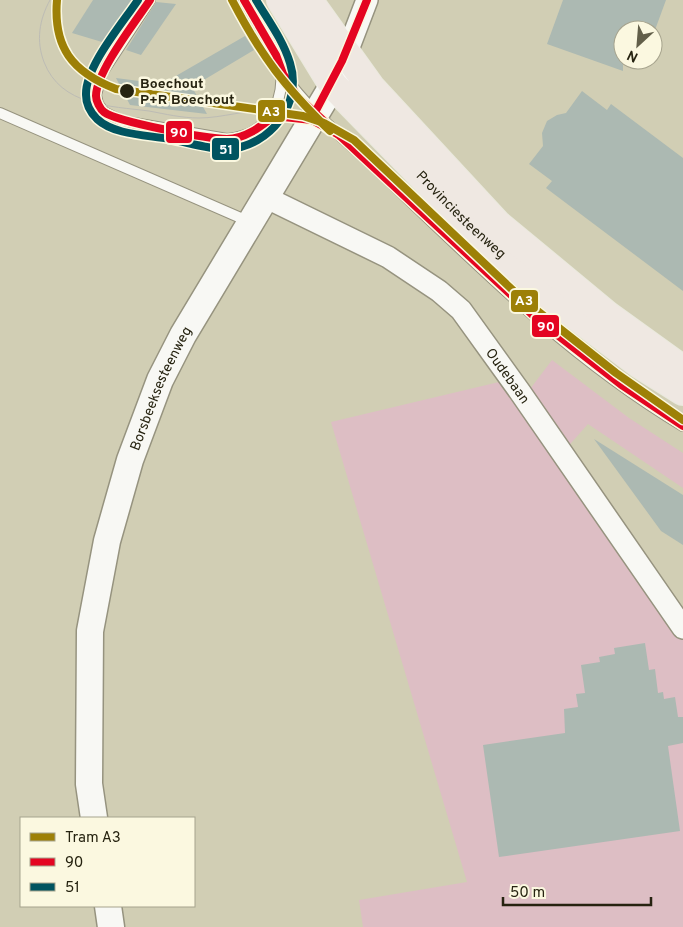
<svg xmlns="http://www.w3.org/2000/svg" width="683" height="927" viewBox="0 0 683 927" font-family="Overpass,sans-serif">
<rect width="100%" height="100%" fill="#d1ceb4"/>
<polygon fill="#ddbec4" points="552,360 629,418 683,453 683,488 588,424 563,452 683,628 683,927 363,927 359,900 467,882 331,422 499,382 509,377 524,397"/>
<g fill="#acb9b2">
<polygon points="93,0 142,0 112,45 72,33"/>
<polygon points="563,0 666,0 655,30 623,30 623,71 547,44"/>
<polygon points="156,2 176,4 141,55 126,50"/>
<polygon points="245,36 254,50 192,87 207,114 130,105 116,78 162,84"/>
<polygon points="582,91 607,110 611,104 683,158 683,291 546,188 552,181 529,164 543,146 542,133 547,121 557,115 566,113"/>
<polygon points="594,439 683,495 683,545 661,531"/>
<polygon points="645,643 649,670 655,669 658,693 663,692 664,699 675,697 678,717 683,717 683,743 668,746 680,831 499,857 483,745 565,733 564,709 578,707 576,694 585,693 581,665 600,662 599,657 615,654 614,648"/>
</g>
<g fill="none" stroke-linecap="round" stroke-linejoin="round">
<g stroke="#96937f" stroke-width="12">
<g id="service">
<path d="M 150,0 L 102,73 L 96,95 L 98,104 L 104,112 L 122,121 L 227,139 C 251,136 256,130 274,116 L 287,116 L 310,120"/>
<path d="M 244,0 C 268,41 299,72 269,119"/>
<path d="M 283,74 C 311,114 349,142 384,176 C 478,266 571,359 683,426"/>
<polyline points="0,113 250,222"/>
</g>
</g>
<g stroke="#96937f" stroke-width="24">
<g id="minor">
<polyline points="346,55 367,0"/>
<path id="s1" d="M 265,197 L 388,257 L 439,291 L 461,310 L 520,392 L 683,628"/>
</g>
</g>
<g stroke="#96937f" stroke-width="29">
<g id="tertiary">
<path id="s2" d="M 94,818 L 89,784 L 90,631 L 107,541 L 130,460 L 160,380 L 183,335 L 333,85 L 346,55"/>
<polyline points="108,906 111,927"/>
</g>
</g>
<g stroke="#eae9dd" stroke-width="30">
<g id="primary">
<path id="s3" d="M 281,0 L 333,85 L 468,223 L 546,293 L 640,364 L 683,391"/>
<polyline points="308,0 371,88 497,224 608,316 683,370"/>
</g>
</g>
<use href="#service" stroke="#f8f8f4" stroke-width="10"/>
<use href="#minor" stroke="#f8f8f4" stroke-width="21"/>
<use href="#tertiary" stroke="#f8f8f4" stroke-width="26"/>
<use href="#primary" stroke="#efe8e2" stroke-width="28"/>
<path stroke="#bdbcb5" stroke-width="1" d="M 50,0 C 39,20 36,41 44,62 C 61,106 110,106 149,111 C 165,114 182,118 199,118 C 223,118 246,109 271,111"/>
<g stroke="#fbf8e0" stroke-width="11">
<g id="bus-1">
<path d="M 150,0 C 136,21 96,72 96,96 C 96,101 100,109 104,112 C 117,122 208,139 227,139 C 245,139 260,127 274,116 L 312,120 L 339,135 L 537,319 L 623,386 L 683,426"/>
<polyline points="244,0 276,55 283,74 298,97 340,136"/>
<polyline points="311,120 342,61 367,0"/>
</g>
</g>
<g stroke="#fbf8e0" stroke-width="11">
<path id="bus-2" d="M 138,0 C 122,24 85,67 86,95 C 86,104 91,113 97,119 C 114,135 147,135 169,139 C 187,142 210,150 229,149 C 270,146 303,104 290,63 C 283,40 268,20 256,0"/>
</g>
<use href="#bus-1" stroke="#e40521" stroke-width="8"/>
<use href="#bus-2" stroke="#005460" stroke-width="8"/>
<g stroke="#fbf8e0" stroke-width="11">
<g id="tram-1">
<path d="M 57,0 C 53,47 72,72 116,89 L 303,116 L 324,123 L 354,140 L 521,298 L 616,373 L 683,420"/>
<path d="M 232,0 C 261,56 285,87 330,131"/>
</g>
</g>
<use href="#tram-1" stroke="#9d8007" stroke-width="8"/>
</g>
<circle fill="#262310" stroke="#fbf8e0" stroke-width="2" cx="127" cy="91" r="8"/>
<g text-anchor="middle" stroke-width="5" stroke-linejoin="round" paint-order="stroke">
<g font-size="14" font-weight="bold" fill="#262310" stroke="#fbf8e0" text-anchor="start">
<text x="140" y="88">Boechout<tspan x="140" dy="16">P+R Boechout</tspan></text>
</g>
<g font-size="14" fill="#262310" stroke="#fbf8e0">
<text dy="5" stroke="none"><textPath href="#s3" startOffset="282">Provinciesteenweg</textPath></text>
<text dy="5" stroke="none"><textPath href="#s1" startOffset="308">Oudebaan</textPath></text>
<text dy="5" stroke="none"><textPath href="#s2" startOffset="441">Borsbeeksesteenweg</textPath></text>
</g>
</g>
<g stroke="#fbf8e0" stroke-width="2">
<rect x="257" y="99" width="29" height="24" rx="5" fill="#9d8007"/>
<rect x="165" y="120" width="28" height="24" rx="5" fill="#e40521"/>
<rect x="211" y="137" width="29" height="24" rx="5" fill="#005460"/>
<rect x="510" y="289" width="29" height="24" rx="5" fill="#9d8007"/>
<rect x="531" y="314" width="29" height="24" rx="5" fill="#e40521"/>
</g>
<g font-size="14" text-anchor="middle" font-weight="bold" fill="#fff">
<text x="271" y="116">A3</text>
<text x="179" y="137">90</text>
<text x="226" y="154">51</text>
<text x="524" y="305">A3</text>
<text x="546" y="331">90</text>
</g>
<rect x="20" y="817" width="175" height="90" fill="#fbf8e0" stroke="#a6a38d"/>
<rect x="30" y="833" width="25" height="8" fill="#9d8007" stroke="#a6a38d"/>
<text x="65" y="842" font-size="15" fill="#262310">Tram A3</text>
<rect x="30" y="858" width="25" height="8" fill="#e40521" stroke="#a6a38d"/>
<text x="65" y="867" font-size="15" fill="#262310">90</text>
<rect x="30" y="883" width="25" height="8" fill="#005460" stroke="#a6a38d"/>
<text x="65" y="892" font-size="15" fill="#262310">51</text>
<g transform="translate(638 45) rotate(206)"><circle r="24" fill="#fbf8e0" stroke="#a6a38d"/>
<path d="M0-4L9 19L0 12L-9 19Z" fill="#625f49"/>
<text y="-8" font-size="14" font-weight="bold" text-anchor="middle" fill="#262310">N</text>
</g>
<path d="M503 897v8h148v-8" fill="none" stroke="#262310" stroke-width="2.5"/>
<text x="510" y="897" font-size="15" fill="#262310" stroke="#fbf8e0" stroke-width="4" paint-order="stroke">50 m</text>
</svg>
